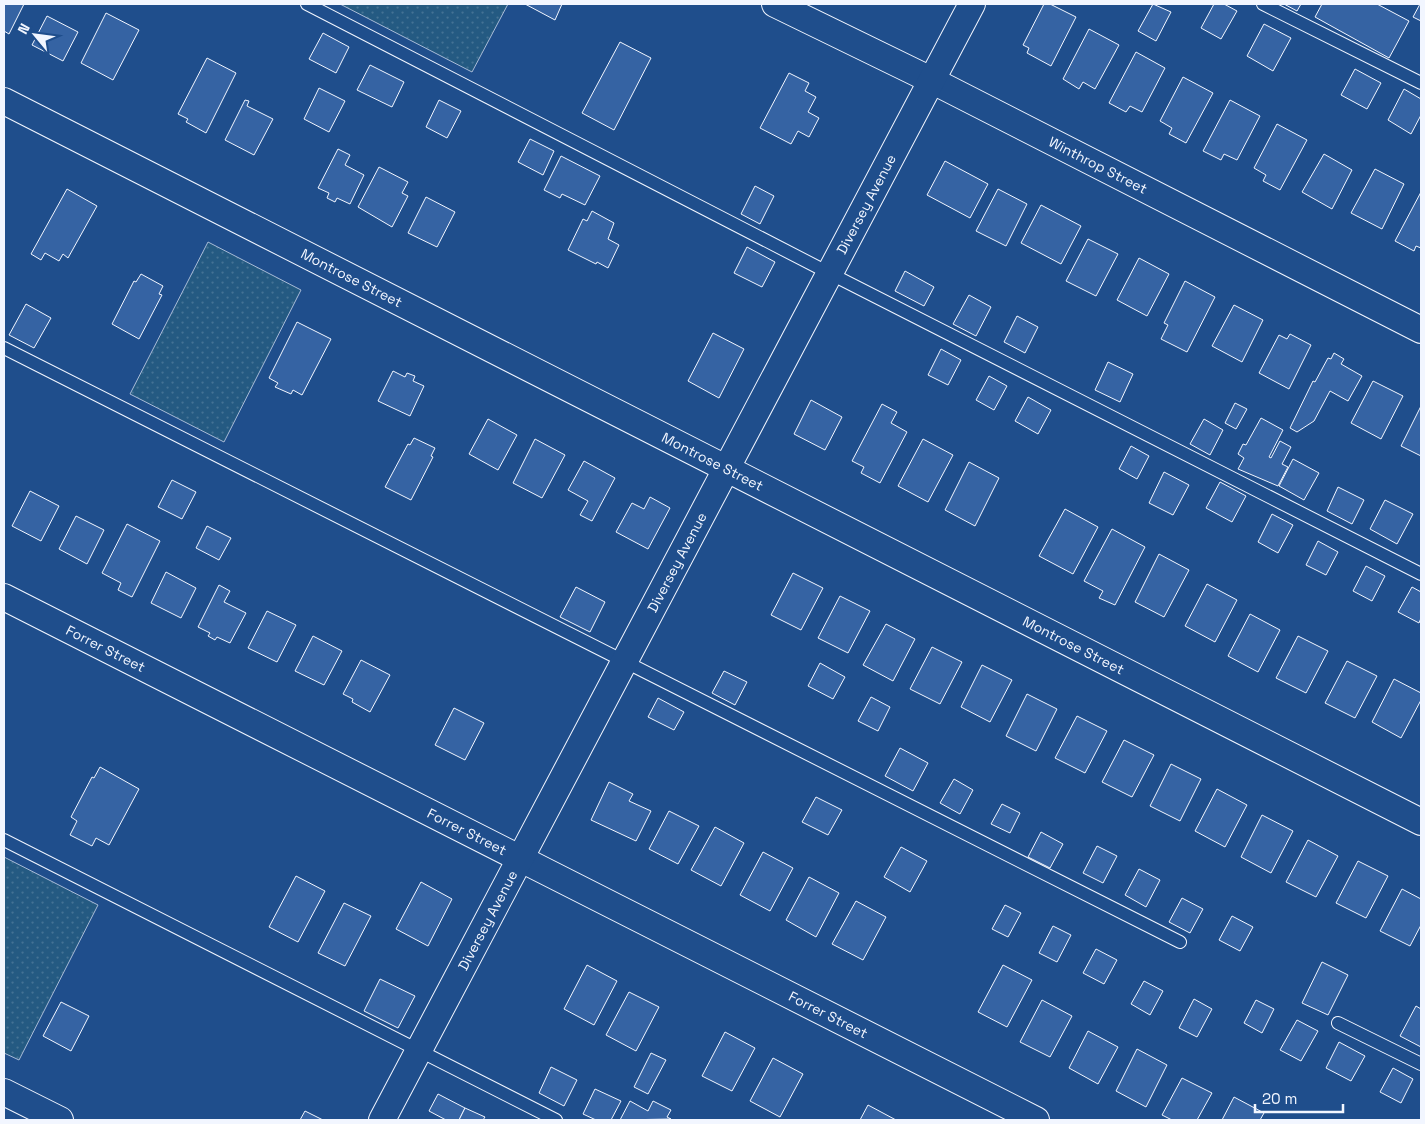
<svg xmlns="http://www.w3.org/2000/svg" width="1425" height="1124" viewBox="0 0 1425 1124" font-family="'Space Grotesk',sans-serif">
<defs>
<pattern id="grass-dots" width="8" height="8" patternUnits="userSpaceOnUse" patternTransform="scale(1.25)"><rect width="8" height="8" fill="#245a82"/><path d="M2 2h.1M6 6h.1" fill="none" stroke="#447295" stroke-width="1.8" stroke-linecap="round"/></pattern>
</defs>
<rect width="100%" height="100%" fill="#1f4e8c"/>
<g fill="url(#grass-dots)" stroke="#a8bbd7">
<polygon points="340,4 508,4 472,72"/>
<polygon points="208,242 301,290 224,442 130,394"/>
<polygon points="4,857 98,905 19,1060 4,1053"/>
</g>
<g fill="#3563a3" stroke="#f2f6ff">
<polygon points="4,4 24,4 9,34 4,31"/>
<polygon points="525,4 562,4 555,20"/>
<polygon points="1044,4 1050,4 1076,17 1051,66 1027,53 1029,48 1023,45"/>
<polygon points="1153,4 1171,12 1156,41 1138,31"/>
<polygon points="1214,4 1224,4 1237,11 1221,39 1201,28"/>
<polygon points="1284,4 1301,4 1297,11"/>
<polygon points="1322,4 1377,4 1409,21 1389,58 1315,17"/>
<polygon points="1420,4 1421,4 1421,21 1413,17"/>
<polygon points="106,13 139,30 113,80 81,63"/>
<polygon points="47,16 78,32 63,61 32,45"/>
<polygon points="1264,24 1291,38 1273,71 1247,56"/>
<polygon points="1089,29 1119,45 1095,89 1083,82 1079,89 1063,79"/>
<polygon points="323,33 349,47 336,73 309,59"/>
<polygon points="620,42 651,58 614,130 582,113"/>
<polygon points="1136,52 1165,68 1142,112 1130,106 1126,112 1109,103"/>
<polygon points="207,58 236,73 206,133 186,122 188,119 178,114"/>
<polygon points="370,65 404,82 392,107 357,90"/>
<polygon points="1355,69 1381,83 1367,109 1341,95"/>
<polygon points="789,73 809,83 805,91 816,97 808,112 819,118 809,137 798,131 791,144 760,128"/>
<polygon points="1183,77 1213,93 1186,143 1169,134 1172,128 1160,121"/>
<polygon points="319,88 345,101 329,132 304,119"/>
<polygon points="1404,89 1421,99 1421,115 1411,134 1388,120"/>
<polygon points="245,100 249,101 247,106 273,119 254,155 225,140"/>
<polygon points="439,100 461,111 447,138 426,127"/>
<polygon points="1230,100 1260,116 1237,160 1224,154 1221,160 1203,151"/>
<polygon points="1277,124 1307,140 1280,190 1263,181 1266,175 1254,168"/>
<polygon points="530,139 554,151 543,175 518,162"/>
<polygon points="338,149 350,155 345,165 364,175 350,204 337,198 335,202 327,198 329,193 318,188"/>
<polygon points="1324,154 1352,170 1332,209 1302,192"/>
<polygon points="561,156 600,176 585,205 562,194 560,198 544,190"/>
<polygon points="945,161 988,184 970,218 927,195"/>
<polygon points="379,167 408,182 402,193 408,196 392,227 358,207"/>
<polygon points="1375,169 1404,184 1382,229 1351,213"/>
<polygon points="755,186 774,196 760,224 741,214"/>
<polygon points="67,189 97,206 68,258 63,254 59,261 45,253 41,260 31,254"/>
<polygon points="998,189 1027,204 1006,246 976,231"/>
<polygon points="1421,192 1421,248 1416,246 1414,251 1395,241"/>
<polygon points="426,197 455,212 437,247 408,233"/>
<polygon points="1041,205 1081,226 1061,264 1021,243"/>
<polygon points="592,211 614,223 608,239 619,245 608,268 597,262 596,264 568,250 583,219 587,221"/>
<polygon points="1088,239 1118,254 1096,296 1066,281"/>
<polygon points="747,247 775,262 762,287 734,273"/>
<polygon points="1139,258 1169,274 1147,316 1117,300"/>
<polygon points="905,271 934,287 924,306 895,291"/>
<polygon points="141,274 163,286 159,294 162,295 139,339 112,324 134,281 136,282"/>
<polygon points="1185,281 1215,297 1187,352 1161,339 1168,325 1164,323"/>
<polygon points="969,295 991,307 976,336 953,324"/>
<polygon points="26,304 51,318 34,348 9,335"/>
<polygon points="1234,305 1263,320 1242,362 1212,346"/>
<polygon points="1017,316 1038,327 1025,353 1004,342"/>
<polygon points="297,322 331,339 302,395 293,390 291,394 275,387 278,383 269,378"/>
<polygon points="713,333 744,349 719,398 688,381"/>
<polygon points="1290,334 1311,345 1289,389 1259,373 1279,335 1287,339"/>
<polygon points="941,349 961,360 948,385 928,375"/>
<polygon points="1334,353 1344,359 1341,364 1362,376 1348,401 1330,391 1314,421 1297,432 1290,428 1313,381 1315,382 1328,358 1331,359"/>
<polygon points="1108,362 1133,374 1120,402 1095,390"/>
<polygon points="393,371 405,377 407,373 415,376 413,381 424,386 410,416 378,401"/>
<polygon points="989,376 1007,386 994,410 976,400"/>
<polygon points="1373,381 1403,396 1381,439 1351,423"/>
<polygon points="1028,397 1051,410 1038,434 1015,421"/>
<polygon points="811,400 842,417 825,450 794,434"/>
<polygon points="1235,403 1247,409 1236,429 1225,423"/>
<polygon points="882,404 897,412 891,423 907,432 880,483 861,473 864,467 852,461"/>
<polygon points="1421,406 1421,456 1401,446"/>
<polygon points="1261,418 1283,430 1269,457 1271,458 1280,441 1291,447 1282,464 1288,467 1278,486 1238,469 1244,458 1238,454 1243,444 1246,445"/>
<polygon points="488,419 517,435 498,470 469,454"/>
<polygon points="1204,419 1223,430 1210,455 1190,444"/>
<polygon points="414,438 435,448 431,456 433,457 411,500 385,487 408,444 410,445"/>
<polygon points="535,439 565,455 542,498 513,483"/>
<polygon points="923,439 953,455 928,502 898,486"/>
<polygon points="1131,446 1149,456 1137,479 1119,469"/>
<polygon points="1293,459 1319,473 1304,500 1279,486"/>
<polygon points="584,461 615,478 592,521 580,515 588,501 568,490"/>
<polygon points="969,462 999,478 975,526 945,510"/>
<polygon points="1164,472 1189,485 1173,515 1149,503"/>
<polygon points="172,480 196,492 182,519 158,507"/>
<polygon points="1220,482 1246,496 1232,522 1206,508"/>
<polygon points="1338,487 1364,500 1352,524 1327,511"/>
<polygon points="30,491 59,506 41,541 12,526"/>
<polygon points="650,497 670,508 648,549 616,532 632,503 644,509"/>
<polygon points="1385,500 1413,514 1397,544 1370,529"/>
<polygon points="1065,509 1098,527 1073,574 1039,556"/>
<polygon points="1272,514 1293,525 1278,553 1258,542"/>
<polygon points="76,516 104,530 87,564 59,549"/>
<polygon points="127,524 160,541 132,597 118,590 121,583 102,573"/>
<polygon points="207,526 231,538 219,560 196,548"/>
<polygon points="1112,529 1145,547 1115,605 1099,598 1103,591 1084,581"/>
<polygon points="1318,541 1338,552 1326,575 1306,565"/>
<polygon points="1159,554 1189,570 1164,617 1135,602"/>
<polygon points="1366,566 1385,576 1372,601 1353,591"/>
<polygon points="166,572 196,588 181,618 151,603"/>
<polygon points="793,573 823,588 801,630 771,615"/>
<polygon points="1207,584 1237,600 1215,642 1185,626"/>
<polygon points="219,585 230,591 224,602 246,613 230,643 217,637 215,640 208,636 210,633 198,627"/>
<polygon points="576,587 605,602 590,632 560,617"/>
<polygon points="1412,587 1421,592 1421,618 1419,623 1398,612"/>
<polygon points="840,596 870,611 848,653 818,638"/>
<polygon points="267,611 296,625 277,662 248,648"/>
<polygon points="1250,614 1280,630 1258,672 1228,656"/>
<polygon points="886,624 915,639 893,681 863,665"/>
<polygon points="313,636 342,651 324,685 295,671"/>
<polygon points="1298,636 1328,651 1306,693 1276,678"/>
<polygon points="932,647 962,662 940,704 910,689"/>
<polygon points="361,660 390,675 370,712 352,702 353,699 343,694"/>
<polygon points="1347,661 1377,676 1355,718 1325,703"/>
<polygon points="820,663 845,677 833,699 808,686"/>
<polygon points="982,665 1012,680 990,722 961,707"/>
<polygon points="724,671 747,682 735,705 712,693"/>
<polygon points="1394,679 1421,693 1421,700 1401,738 1372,722"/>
<polygon points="1027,694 1057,709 1036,751 1006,736"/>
<polygon points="871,697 890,707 878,731 858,721"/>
<polygon points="658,698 684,712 674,730 648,717"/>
<polygon points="454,708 484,723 465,760 435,745"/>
<polygon points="1077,716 1107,731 1085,773 1055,758"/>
<polygon points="1124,740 1154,755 1132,797 1102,782"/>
<polygon points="900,748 928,763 913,791 885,776"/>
<polygon points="1171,764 1201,779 1180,821 1150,806"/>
<polygon points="100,767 139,789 109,845 96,838 92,846 70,835 77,821 71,817 92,777 94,778"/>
<polygon points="954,779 973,790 960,814 940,803"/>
<polygon points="609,782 633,794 629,801 651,811 636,841 591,820"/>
<polygon points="1217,789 1247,805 1225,847 1195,831"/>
<polygon points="816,797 842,810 828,835 802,822"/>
<polygon points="1002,804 1020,813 1010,833 991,824"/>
<polygon points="669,811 699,826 678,864 649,849"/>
<polygon points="1262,815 1293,831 1271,873 1241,857"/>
<polygon points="715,827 744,843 721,886 691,870"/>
<polygon points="1041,832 1063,844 1050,868 1028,857"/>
<polygon points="1308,840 1338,856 1316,897 1286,882"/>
<polygon points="1097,846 1117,856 1103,883 1083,873"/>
<polygon points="901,847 927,861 910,892 884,877"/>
<polygon points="763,852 793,868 770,911 740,895"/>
<polygon points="1358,861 1388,876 1366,918 1336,903"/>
<polygon points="1139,869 1160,880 1146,907 1125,895"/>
<polygon points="296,876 325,891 298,942 269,927"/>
<polygon points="809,877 839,893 816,937 786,920"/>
<polygon points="421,882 452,899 428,946 396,929"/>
<polygon points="1402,889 1421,899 1421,925 1410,946 1380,931"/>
<polygon points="1182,898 1203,909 1190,933 1169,922"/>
<polygon points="856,901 886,917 863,960 832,944"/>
<polygon points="344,903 371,916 345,966 318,953"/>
<polygon points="1005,905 1021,913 1008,937 992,929"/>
<polygon points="1232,916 1253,927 1240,951 1219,940"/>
<polygon points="1053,926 1071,935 1057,962 1039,953"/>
<polygon points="1096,949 1117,960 1104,984 1083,973"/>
<polygon points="1322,962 1348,975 1328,1015 1302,1003"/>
<polygon points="587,965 617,981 594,1025 564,1009"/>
<polygon points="1003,965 1032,980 1007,1027 978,1012"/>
<polygon points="380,979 415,996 398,1028 364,1011"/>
<polygon points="1144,981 1163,991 1150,1015 1131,1004"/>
<polygon points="629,992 659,1007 636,1051 606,1035"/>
<polygon points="1194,999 1212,1009 1197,1037 1179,1028"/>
<polygon points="1042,1000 1072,1016 1050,1057 1020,1042"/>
<polygon points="1256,1000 1274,1009 1262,1033 1244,1023"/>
<polygon points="61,1002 89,1016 71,1051 43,1036"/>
<polygon points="1416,1006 1421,1009 1421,1047 1400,1036"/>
<polygon points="1297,1020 1318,1031 1301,1061 1280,1050"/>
<polygon points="1088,1031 1118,1047 1098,1084 1069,1068"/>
<polygon points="725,1032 755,1048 732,1091 702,1076"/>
<polygon points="1339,1042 1365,1056 1351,1081 1326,1068"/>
<polygon points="1137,1049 1167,1065 1146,1107 1116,1091"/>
<polygon points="651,1053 666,1060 648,1094 634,1087"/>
<polygon points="773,1058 803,1074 780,1117 750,1101"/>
<polygon points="551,1067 577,1080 564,1106 539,1093"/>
<polygon points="1393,1068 1413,1079 1401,1103 1380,1092"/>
<polygon points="1182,1078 1212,1093 1197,1120 1172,1120 1162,1115"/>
<polygon points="595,1089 621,1101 611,1120 596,1120 583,1114"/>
<polygon points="438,1094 465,1108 459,1120 446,1120 429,1111"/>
<polygon points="1234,1097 1264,1113 1260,1120 1222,1120"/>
<polygon points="630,1101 648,1111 653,1101 671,1110 667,1117 671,1119 620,1120"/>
<polygon points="868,1105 896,1120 860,1120"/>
<polygon points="465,1108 485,1117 483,1120 459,1120"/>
<polygon points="305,1111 323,1120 300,1120"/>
</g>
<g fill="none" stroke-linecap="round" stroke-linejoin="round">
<g stroke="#f2f6ff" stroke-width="14">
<g id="lane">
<polyline points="307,4 829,273 1421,574"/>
<polyline points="1263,4 1421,83"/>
<polyline points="4,348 1180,942"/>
<polyline points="4,840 556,1120"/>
<polyline points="1338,1023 1421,1064"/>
</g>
</g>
<g stroke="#f2f6ff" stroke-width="28">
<g id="street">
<path id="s1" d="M 775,4 L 931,80 L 1421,330"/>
<path id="s2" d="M 4,101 L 1421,822"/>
<path id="s3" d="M 4,597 L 1036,1120"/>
<polyline points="4,1092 60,1120"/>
<path id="s4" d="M 382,1120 L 972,4"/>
</g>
</g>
<use href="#lane" stroke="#1f4e8c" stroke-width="12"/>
<use href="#street" stroke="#1f4e8c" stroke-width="26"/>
</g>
<g text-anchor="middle" stroke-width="4" stroke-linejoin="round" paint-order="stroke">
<g font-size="14" fill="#f2f6ff" stroke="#1f4e8c">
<text dy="5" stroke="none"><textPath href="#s1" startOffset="361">Winthrop Street</textPath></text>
<text dy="5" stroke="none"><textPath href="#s4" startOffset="1036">Diversey Avenue</textPath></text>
<text dy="5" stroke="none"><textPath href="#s2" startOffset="390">Montrose Street</textPath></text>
<text dy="5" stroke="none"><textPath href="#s2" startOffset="795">Montrose Street</textPath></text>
<text dy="5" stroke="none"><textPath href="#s4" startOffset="631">Diversey Avenue</textPath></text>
<text dy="5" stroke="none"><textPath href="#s2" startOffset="1200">Montrose Street</textPath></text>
<text dy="5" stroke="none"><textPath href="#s3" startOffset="114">Forrer Street</textPath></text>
<text dy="5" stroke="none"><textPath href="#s3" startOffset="519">Forrer Street</textPath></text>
<text dy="5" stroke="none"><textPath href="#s4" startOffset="226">Diversey Avenue</textPath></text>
<text dy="5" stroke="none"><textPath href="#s3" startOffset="924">Forrer Street</textPath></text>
</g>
</g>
<rect width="1425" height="1124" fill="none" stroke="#f2f6ff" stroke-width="10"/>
<g transform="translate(35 35) rotate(299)" stroke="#1f4e8c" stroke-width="4" paint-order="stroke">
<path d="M0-4L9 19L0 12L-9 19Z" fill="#f2f6ff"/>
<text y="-8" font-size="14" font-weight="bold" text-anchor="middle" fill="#f2f6ff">N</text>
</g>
<path d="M1255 1104v8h88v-8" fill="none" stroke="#f2f6ff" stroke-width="2.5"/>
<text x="1262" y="1104" font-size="15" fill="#f2f6ff" stroke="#1f4e8c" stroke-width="4" paint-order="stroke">20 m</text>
</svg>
